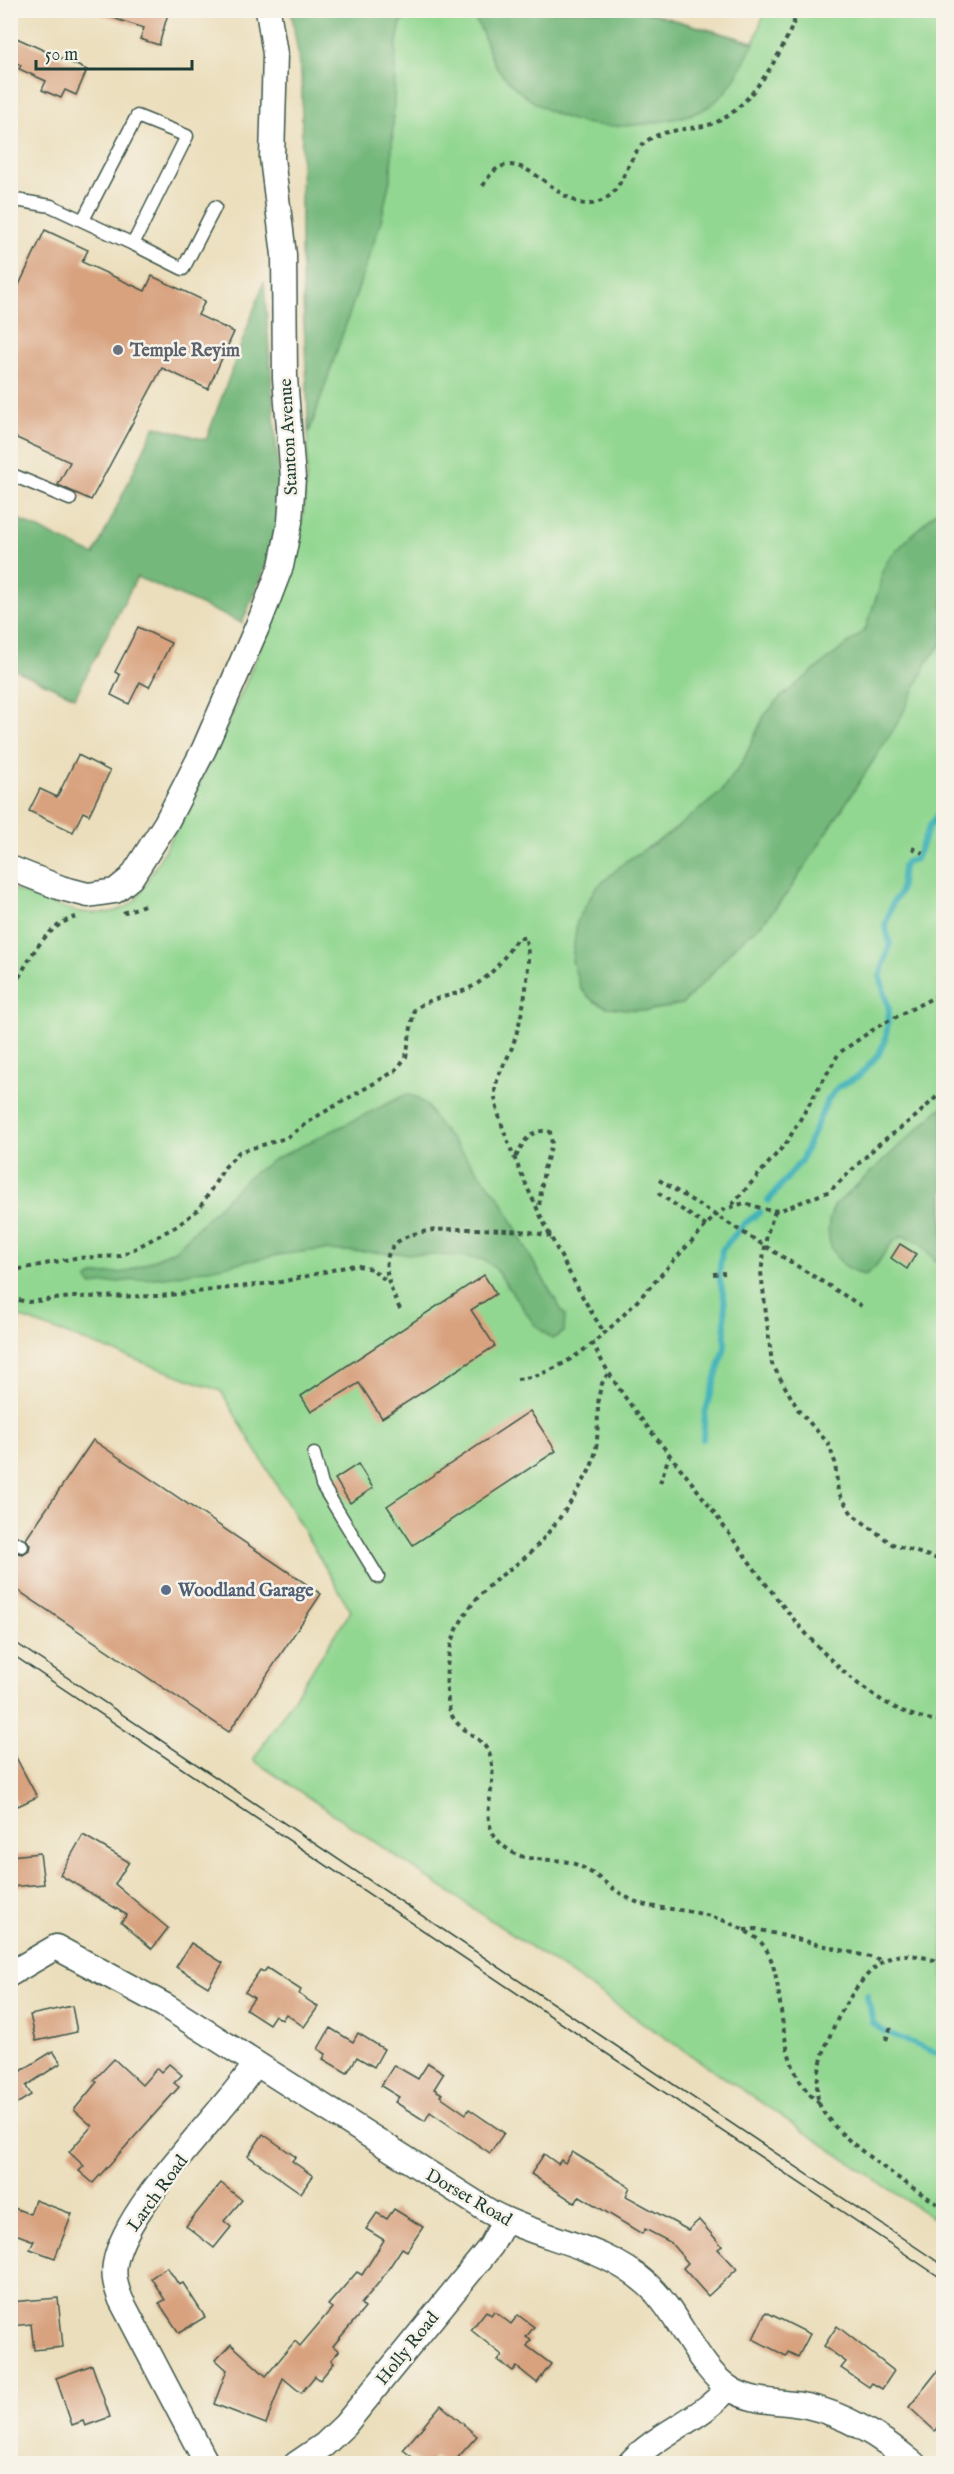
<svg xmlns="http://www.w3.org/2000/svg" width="954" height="2474" viewBox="0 0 954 2474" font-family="'IM FELL English',serif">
<rect width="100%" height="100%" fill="#f7f3e8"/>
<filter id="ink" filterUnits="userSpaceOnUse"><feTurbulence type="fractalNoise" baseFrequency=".0167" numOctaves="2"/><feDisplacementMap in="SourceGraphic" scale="12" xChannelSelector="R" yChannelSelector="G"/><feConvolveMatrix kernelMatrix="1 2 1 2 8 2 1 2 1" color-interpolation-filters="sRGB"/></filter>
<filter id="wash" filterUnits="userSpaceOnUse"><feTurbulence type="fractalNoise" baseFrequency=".008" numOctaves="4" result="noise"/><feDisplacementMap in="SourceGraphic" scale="24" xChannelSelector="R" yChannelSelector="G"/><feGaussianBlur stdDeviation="1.35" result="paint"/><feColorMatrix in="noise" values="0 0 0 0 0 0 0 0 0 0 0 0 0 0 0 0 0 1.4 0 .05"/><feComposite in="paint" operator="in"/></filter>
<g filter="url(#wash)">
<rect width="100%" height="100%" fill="#ebdebc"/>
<path fill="#92d791" stroke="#588a62" stroke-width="1.5" d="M 291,11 L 642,11 L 754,42 L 765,11 L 943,11 L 943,2225 L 253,1760 L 351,1611 L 221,1391 L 11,1314 L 10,888 C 46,902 102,930 136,900 C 183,822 222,742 256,658 C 277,608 300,553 305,498 C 313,413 302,328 301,242 C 300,165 310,86 291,11 Z"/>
<g fill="#75b87b" stroke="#4a7a58" stroke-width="1.5">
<polygon points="291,11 423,11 411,13 401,23 396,47 391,175 381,221 309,433 301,243 302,78"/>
<path d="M 453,11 L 642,11 L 754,43 C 742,65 730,95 706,108 C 692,116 673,119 658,122 C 601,132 557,125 513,86 C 506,79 497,69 493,61 C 486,48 483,25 471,16 C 466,13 458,12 453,11 Z"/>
<polygon points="264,282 280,494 277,539 242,623 137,577 75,697 11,668 11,516 94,555 155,426 206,440"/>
<polygon points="943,504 943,642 928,661 899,721 789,891 763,923 734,947 708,978 682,1004 647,1011 607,1007 593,1001 581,989 572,961 577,921 595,889 626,861 669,834 720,793 742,763 764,716 782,696 865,630 879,589 882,571 890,557"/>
<polygon points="407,1094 416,1097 427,1106 436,1121 500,1198 532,1260 565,1316 564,1332 552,1339 534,1324 495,1268 484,1260 461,1256 319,1250 284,1254 173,1276 91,1285 87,1280 94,1275 126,1272 175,1250 248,1177 273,1160"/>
<path d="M 943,1106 L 943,1266 L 940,1266 L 921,1244 L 903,1236 C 882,1245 882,1268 864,1275 C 831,1265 821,1236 834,1206 Z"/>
</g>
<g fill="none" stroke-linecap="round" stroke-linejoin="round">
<g stroke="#41b2b8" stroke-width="6">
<polyline points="768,1201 801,1161 827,1101 838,1087 859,1076 879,1054 886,1038 889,1010 880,976 890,944 885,925 893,902 900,893 903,867 906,862 916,859 929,827 944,805"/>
<polyline points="703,1439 705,1413 725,1347 725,1302 719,1276 722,1250 744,1224 760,1212"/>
<polyline points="867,1995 873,2023 883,2031 944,2056"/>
</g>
</g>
<g id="blocks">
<g fill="#d8a27f">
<polygon points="100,10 169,10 159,45 140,39 144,28 100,14"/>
<polygon points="10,35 87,70 76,95 65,90 61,98 42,90 46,81 19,69 21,65 10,60"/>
<polygon points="45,230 88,250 82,262 145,291 152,276 205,301 198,315 234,332 208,389 162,368 91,500 58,485 70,462 10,435 10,281 19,285"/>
<polygon points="138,627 171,643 149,687 140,682 129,704 111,695 120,675 115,672"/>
<polygon points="78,755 110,771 89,815 83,812 73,832 29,811 40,789 57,797"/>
<polygon points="900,1244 916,1254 907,1269 891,1258"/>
<polygon points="484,1275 496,1294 471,1310 495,1346 382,1418 359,1383 311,1412 301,1396"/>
<polygon points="530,1411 556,1451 413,1545 387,1506"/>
<polygon points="93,1440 321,1594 229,1732 10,1585 10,1563 17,1553 23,1554 29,1550 30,1545 26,1539"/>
<polygon points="358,1464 373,1488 350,1503 335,1479"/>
<polygon points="10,1746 37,1797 18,1806 10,1791"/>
<polygon points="83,1835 129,1862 115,1884 168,1928 152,1949 121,1922 127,1915 60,1875"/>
<polygon points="40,1853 44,1884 10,1887 10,1856"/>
<polygon points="191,1943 223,1963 208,1987 176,1967"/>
<polygon points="267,1968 301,1990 299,1994 318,2007 304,2027 286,2014 282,2020 275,2015 269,2024 246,2009 254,1998 245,1992 260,1970 264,1972"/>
<polygon points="72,2006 77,2032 36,2041 30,2015"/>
<polygon points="330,2028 353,2042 358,2033 384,2049 374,2067 357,2057 347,2073 323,2059 326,2054 318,2049"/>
<polygon points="53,2051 61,2063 26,2086 31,2095 10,2108 10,2061 18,2073"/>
<polygon points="114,2059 142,2085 157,2068 161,2072 169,2064 182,2075 174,2083 179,2087 93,2183 79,2171 84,2166 69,2152 92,2126 74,2110 97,2082 94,2080"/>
<polygon points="428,2063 444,2073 434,2089 442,2094 440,2096 466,2114 469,2109 504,2133 490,2153 430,2112 425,2121 395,2102 399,2097 381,2086 394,2065 418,2079"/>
<polygon points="263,2134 296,2157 292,2161 313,2176 301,2193 248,2156"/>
<polygon points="572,2152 630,2187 626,2196 688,2230 699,2220 722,2246 718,2249 737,2269 708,2296 683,2268 688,2263 670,2242 645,2229 642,2234 580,2196 575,2203 531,2174 544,2154 558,2164 561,2160 565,2163"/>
<polygon points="221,2183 242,2200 224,2221 231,2227 214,2248 186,2226"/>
<polygon points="35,2200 72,2214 55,2258 30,2249 34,2241 10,2232 10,2217 14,2208 30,2214"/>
<polygon points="394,2209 423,2227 407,2251 402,2248 381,2280 361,2304 365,2308 333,2346 339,2351 331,2360 334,2363 320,2380 315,2376 301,2393 283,2378 266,2424 214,2404 227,2370 216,2360 231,2344 266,2376 295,2341 300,2346 332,2308 328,2305 357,2272 362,2275 384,2240 366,2229 377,2213 387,2219"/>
<polygon points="167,2267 179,2285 183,2283 205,2317 179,2333 159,2303 165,2300 151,2278"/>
<polygon points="58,2298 63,2347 34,2350 31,2324 10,2326 10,2302"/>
<polygon points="486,2311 491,2315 494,2311 511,2324 518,2315 534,2327 526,2337 531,2340 527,2346 551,2364 537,2383 517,2367 513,2371 498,2360 502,2355 471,2330"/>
<polygon points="766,2312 810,2334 798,2357 788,2352 786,2356 753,2339"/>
<polygon points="837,2326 894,2371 882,2389 872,2383 869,2387 841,2368 846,2362 824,2346"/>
<polygon points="944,2363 944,2421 935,2431 909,2407"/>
<polygon points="92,2365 110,2417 85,2426 83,2421 72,2425 56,2378"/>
<polygon points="441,2405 477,2436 453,2463 443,2463 435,2457 430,2463 420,2463 403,2450"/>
</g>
</g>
</g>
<g filter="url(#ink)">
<use href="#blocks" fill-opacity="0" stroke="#3e5548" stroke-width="1.5"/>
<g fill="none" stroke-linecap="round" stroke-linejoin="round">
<g stroke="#3e5548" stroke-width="15">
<g id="lane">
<polyline points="10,199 51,206 133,244 187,136 137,116 83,220"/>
<polyline points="133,244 183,269 215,207"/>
<polyline points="10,474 70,499"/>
<polyline points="314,1454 322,1485 378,1577"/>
<polyline points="10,1540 22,1546"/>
</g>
</g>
<g stroke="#3e5548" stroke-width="27">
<g id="street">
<polyline points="10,868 61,888 88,895 115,891 131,878 166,823 204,749 261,618 281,566 290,522 293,478 285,378 284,255 272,158 275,54 268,10"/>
<path d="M 10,1974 L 56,1947 L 164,2005 L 490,2212 C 541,2240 602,2244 647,2284 C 679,2312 698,2370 732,2390 C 754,2403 782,2401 807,2406 C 847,2415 883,2438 914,2464"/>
<path d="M 207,2464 L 121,2300 C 116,2287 113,2277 115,2264 C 125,2205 219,2118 255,2065"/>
<polyline points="296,2464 324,2445 345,2425 491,2246 505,2220"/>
<path d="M 629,2464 C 658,2432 701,2420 728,2388"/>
</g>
</g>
<g stroke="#3e5548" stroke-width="4" stroke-dasharray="4.5 4.5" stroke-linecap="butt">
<path d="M 483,186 C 513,128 558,209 591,204 C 624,199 623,163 643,144 C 659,129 687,130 708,125 C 747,116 787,47 798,10"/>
<polyline points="912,848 923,853"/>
<polyline points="123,913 147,904"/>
<path d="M 10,993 C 28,963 43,924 80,916"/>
<path d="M 516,1157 C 523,1142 531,1127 550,1132 L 552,1144 L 544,1169 L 539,1207"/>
<polyline points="658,1193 706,1226"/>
<polyline points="732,1205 787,1142 839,1053 877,1027 944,992"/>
<polyline points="775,1211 767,1234 761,1272 772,1364 799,1411 828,1443 835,1462 838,1492 852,1514 892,1544 944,1561"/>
<path d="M 10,1271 L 75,1258 L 121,1256 L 177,1226 L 199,1209 L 225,1167 L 239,1152 L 286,1138 L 316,1117 L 395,1071 L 406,1057 L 414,1010 C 425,1000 441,998 454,994 C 485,985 499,966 516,940 L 525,937 C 534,964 521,1024 511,1050 C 505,1064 496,1076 495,1092 C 492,1128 580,1300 605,1333"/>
<polyline points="713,1274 725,1273"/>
<polyline points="10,1298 28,1302 72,1297 161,1296 281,1282 354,1265 372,1269 389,1283"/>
<path d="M 400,1309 C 361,1234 413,1228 474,1229 C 501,1230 526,1229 552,1237"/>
<path d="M 592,1342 C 618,1396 656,1436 692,1483 C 749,1556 842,1717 944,1721"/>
<path d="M 608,1374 C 589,1395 606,1438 589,1471 C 574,1499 553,1530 530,1553 C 517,1565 500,1575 487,1588 C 452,1622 441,1661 449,1707 C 454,1734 486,1733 491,1760 C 499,1794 470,1826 512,1852 C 530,1863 552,1857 572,1863 C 594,1870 611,1890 632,1900 C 648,1908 668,1908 686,1911 C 709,1914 738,1924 756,1938 C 794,1967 765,2059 819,2103"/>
<path d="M 517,1379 C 583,1374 647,1288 690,1243 C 701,1232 710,1219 723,1210 L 744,1203 L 771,1211 L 781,1210 L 830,1191 L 880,1143 L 915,1117 L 944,1090"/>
<polyline points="660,1483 669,1456"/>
<polyline points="744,1930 756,1929 878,1959 882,1962"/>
<path d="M 944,1963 C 926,1958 908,1951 890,1958 C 854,1971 807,2065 819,2103 C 829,2135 914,2189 944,2208"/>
<polyline points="886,2040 892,2024"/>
</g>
<use href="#lane" stroke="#fff" stroke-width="12"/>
<use href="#street" stroke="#fff" stroke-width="24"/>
<g stroke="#1f3d34" stroke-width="1.5">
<polyline points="10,1639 944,2266"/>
<polyline points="10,1653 944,2280"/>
</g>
<polyline stroke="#3e5548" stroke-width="4" stroke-dasharray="4.5 4.5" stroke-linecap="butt" points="659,1180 863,1307"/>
</g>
</g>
<circle fill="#6b7280" stroke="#f7f3e8" stroke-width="2" cx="118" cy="350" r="6"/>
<circle fill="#5c6f8a" stroke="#f7f3e8" stroke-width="2" cx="166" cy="1590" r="6"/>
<g text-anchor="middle" stroke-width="5" stroke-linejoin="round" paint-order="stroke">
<g font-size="18" font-weight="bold" fill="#5b616d" stroke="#f7f3e8" text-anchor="start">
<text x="130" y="356">Temple Reyim</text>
</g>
<g font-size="18" fill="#1f3d34" stroke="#f7f3e8">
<text transform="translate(288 437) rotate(-93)" y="6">Stanton Avenue</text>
<text transform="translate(157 2193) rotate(-54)" y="6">Larch Road</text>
<text transform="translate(469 2197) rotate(30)" y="6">Dorset Road</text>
<text transform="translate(407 2348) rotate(-51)" y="6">Holly Road</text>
</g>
<g font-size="18" font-weight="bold" fill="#4e5e75" stroke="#f7f3e8" text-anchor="start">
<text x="178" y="1596">Woodland Garage</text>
</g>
</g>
<rect width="954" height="2474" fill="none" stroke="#f7f3e8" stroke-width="36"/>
<path d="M36 60v9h156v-9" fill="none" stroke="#1f3d34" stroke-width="3"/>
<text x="45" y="60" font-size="18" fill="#1f3d34" stroke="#f7f3e8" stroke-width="4.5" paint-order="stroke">50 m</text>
</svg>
